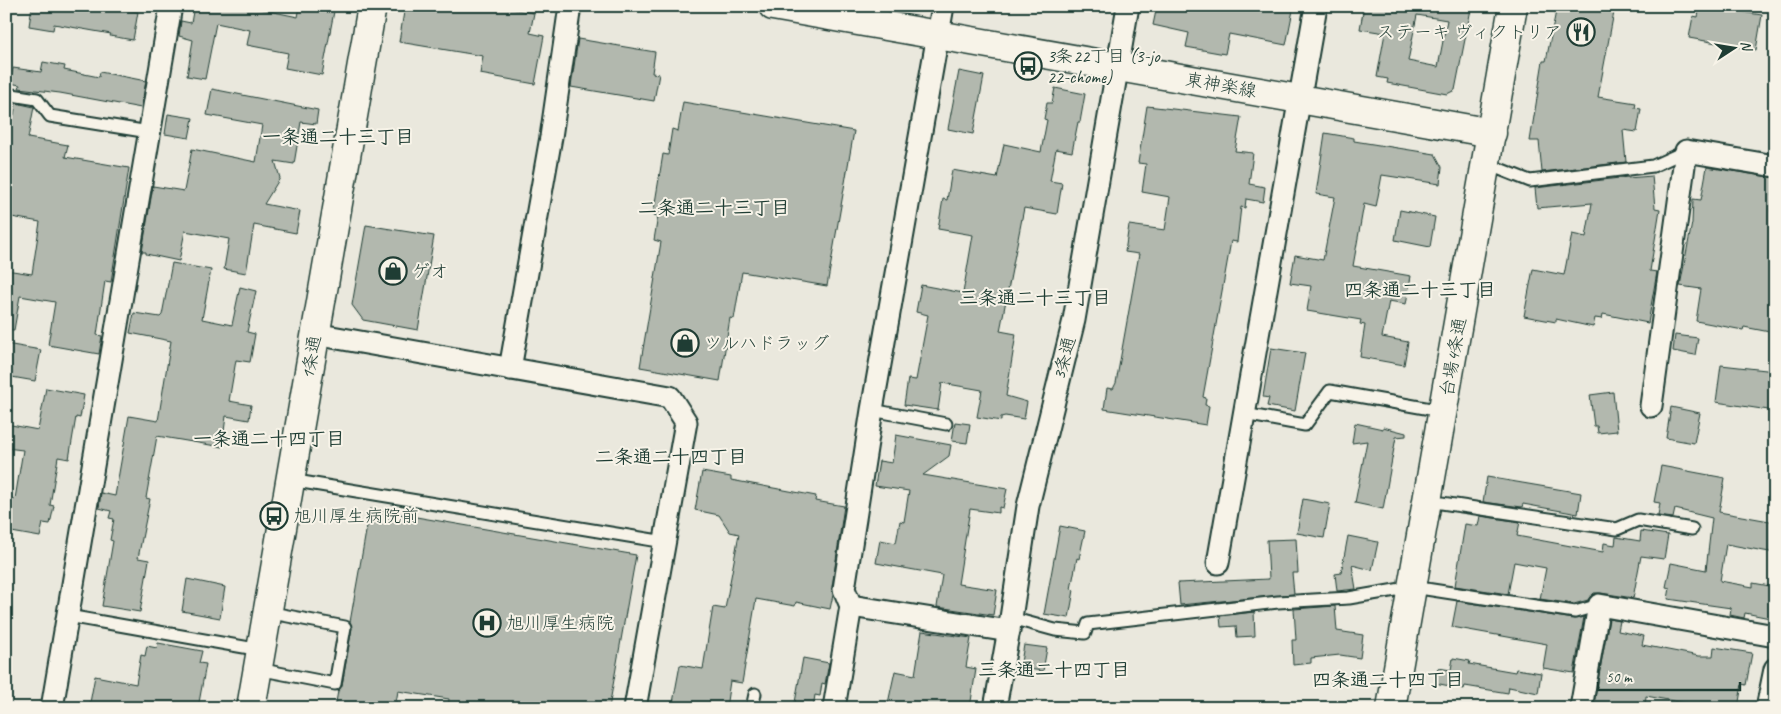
<svg xmlns="http://www.w3.org/2000/svg" width="1781" height="714" viewBox="0 0 1781 714" font-family="Caveat,'Klee One',sans-serif">
<rect width="100%" height="100%" fill="#eae8dd"/>
<filter id="ink" filterUnits="userSpaceOnUse"><feTurbulence type="fractalNoise" baseFrequency=".02" numOctaves="2"/><feDisplacementMap in="SourceGraphic" scale="10" xChannelSelector="R" yChannelSelector="G"/><feConvolveMatrix kernelMatrix="1 2 1 2 8 2 1 2 1" color-interpolation-filters="sRGB"/></filter>
<g filter="url(#ink)">
<g fill="#b2b8ae" stroke="#1f3d34" fill-rule="evenodd">
<polygon points="32,6 96,6 138,12 133,40 110,36 111,34 54,24 53,30 29,26"/>
<polygon points="194,6 245,6 298,17 300,6 335,6 322,75 285,68 288,53 247,45 250,30 216,23 205,79 187,76 193,40 179,36 181,21 191,23"/>
<polygon points="405,6 493,6 534,13 530,33 544,36 535,84 480,74 483,56 399,42"/>
<polygon points="1157,6 1272,6 1293,10 1286,45 1229,34 1225,54 1186,47 1189,33 1153,25"/>
<path d="M 1364,6 L 1456,6 L 1471,9 L 1455,90 L 1447,94 L 1387,83 L 1388,79 L 1377,77 L 1385,33 L 1360,29 ZM 1417,15 L 1447,20 L 1438,67 L 1408,61 Z"/>
<polygon points="1557,6 1597,6 1598,8 1614,12 1598,97 1636,103 1635,108 1641,109 1637,132 1623,130 1626,162 1542,172 1539,141 1530,141 1543,61 1546,61"/>
<polygon points="1700,6 1762,15 1756,50 1689,38 1693,16 1698,17"/>
<polygon points="578,39 655,52 652,73 659,74 654,101 571,87"/>
<polygon points="43,62 65,66 64,70 99,77 100,72 146,81 141,108 60,93 19,88 20,85 10,83 13,68 41,72"/>
<polygon points="959,71 984,76 973,134 948,129"/>
<polygon points="1055,88 1085,94 1080,122 1078,122 1072,152 1056,149 1050,181 1062,183 1057,214 1024,208 1000,331 1016,334 1006,396 1027,402 1024,419 1005,416 1001,417 1001,421 977,417 982,390 942,383 938,410 904,405 908,379 916,380 928,315 916,312 921,285 963,293 973,235 938,229 943,199 947,200 952,170 997,178 1004,144 1041,152 1047,120 1044,119 1047,103 1052,103"/>
<polygon points="212,89 318,110 316,124 301,122 294,164 275,161 280,178 264,204 300,211 296,233 254,225 246,273 224,269 229,239 185,231 179,261 146,254 146,252 142,252 153,186 184,191 192,149 256,162 262,125 207,115"/>
<polygon points="683,102 854,131 827,286 742,272 734,319 730,318 720,381 640,367 661,242 654,240 658,216 653,215 663,154 668,155 672,129 678,131"/>
<polygon points="16,103 34,107 28,138 68,145 65,157 129,168 111,282 105,281 97,335 102,336 99,354 48,345 55,302 20,296 14,330 6,329 6,270 32,274 40,222 6,216 6,114 14,115"/>
<polygon points="1147,106 1241,117 1235,151 1253,153 1249,184 1265,187 1263,202 1246,199 1245,208 1241,207 1237,242 1231,241 1203,397 1206,398 1205,405 1209,406 1206,425 1104,409 1107,388 1113,389 1116,383 1139,254 1125,252 1129,225 1165,230 1170,197 1142,192 1146,164 1138,163"/>
<polygon points="168,114 193,118 189,138 165,134"/>
<polygon points="1325,133 1354,138 1354,141 1435,154 1442,167 1440,184 1382,175 1376,207 1364,204 1353,266 1411,276 1406,304 1389,301 1382,337 1408,342 1404,365 1360,357 1365,325 1360,324 1361,320 1307,311 1311,286 1290,283 1295,255 1323,260 1335,197 1316,194"/>
<polygon points="1707,167 1775,178 1771,212 1775,213 1775,333 1744,327 1743,330 1696,321 1701,289 1680,286 1692,223 1693,199 1701,200"/>
<polygon points="1652,176 1655,208 1660,209 1650,271 1657,272 1648,323 1603,314 1602,319 1595,318 1593,327 1556,319 1556,322 1524,316 1533,269 1564,275 1572,234 1586,237 1592,203 1537,208 1535,188 1628,177 1628,178"/>
<polygon points="1400,210 1435,217 1430,247 1395,240"/>
<polygon points="366,225 434,236 418,330 363,320 352,305"/>
<polygon points="172,263 211,270 202,319 232,325 240,287 256,291 247,332 255,334 250,362 236,360 229,401 251,405 249,420 226,416 222,447 157,436 146,498 150,499 138,558 149,560 140,612 102,606 113,541 110,540 114,519 109,518 111,511 99,508 101,493 115,496 129,416 158,421 171,341 130,333 134,313 160,317 162,315"/>
<polygon points="1675,335 1698,338 1695,355 1673,351"/>
<polygon points="6,344 41,350 35,381 6,376"/>
<polygon points="1271,348 1305,353 1295,411 1267,406 1269,398 1263,397"/>
<polygon points="1721,365 1775,371 1775,411 1716,402"/>
<polygon points="46,388 84,395 80,418 76,417 69,459 58,457 50,505 54,506 50,524 43,523 40,537 6,531 6,497 15,499 23,450 6,448 6,424 38,430"/>
<polygon points="1613,392 1617,431 1598,433 1597,426 1594,426 1590,395"/>
<polygon points="1671,407 1700,413 1694,443 1666,438"/>
<polygon points="955,422 970,424 967,443 952,441"/>
<polygon points="1355,423 1383,429 1383,427 1406,433 1406,436 1396,437 1383,509 1355,503 1367,441 1352,443"/>
<polygon points="896,435 951,445 949,456 923,475 1007,489 1003,508 999,507 999,513 970,509 958,584 997,590 993,615 937,607 942,575 876,563 880,540 896,543 900,521 904,522 909,491 875,486 879,461 892,463"/>
<polygon points="1661,466 1725,478 1719,512 1775,522 1775,553 1726,544 1720,581 1753,587 1753,583 1775,587 1775,619 1745,613 1744,618 1730,615 1731,608 1668,599 1670,588 1666,587 1671,563 1706,570 1712,518 1675,509 1673,518 1658,516 1660,503 1654,502"/>
<polygon points="702,472 731,477 731,480 816,496 815,501 844,506 832,587 833,595 830,609 796,602 795,606 756,599 742,683 730,681 726,708 672,708 680,665 703,669 713,607 725,609 739,534 730,532 719,515 695,510"/>
<polygon points="1487,477 1581,493 1578,514 1523,504 1522,507 1483,502"/>
<polygon points="1303,499 1330,504 1324,538 1297,533"/>
<polygon points="370,509 636,555 609,708 448,708 449,699 398,691 395,708 335,708 338,691 342,685 352,628 350,622"/>
<polygon points="1480,516 1520,522 1517,536 1603,552 1604,543 1615,545 1616,537 1640,541 1641,531 1668,535 1664,559 1641,556 1633,598 1601,593 1594,593 1588,600 1574,604 1540,599 1546,568 1514,562 1508,594 1455,586 1465,524 1478,526"/>
<polygon points="1060,526 1085,531 1079,559 1077,558 1071,589 1074,590 1069,618 1044,614"/>
<polygon points="1348,536 1378,542 1372,570 1352,565 1356,589 1337,591 1335,574 1341,573"/>
<polygon points="1296,539 1298,573 1292,573 1294,594 1180,605 1178,583 1269,579 1267,540"/>
<polygon points="187,579 225,587 220,618 182,611"/>
<polygon points="1457,601 1574,619 1584,617 1574,673 1543,668 1547,644 1452,627"/>
<polygon points="1335,606 1337,631 1363,635 1360,658 1340,655 1311,658 1311,663 1293,665 1292,640 1296,640 1294,609"/>
<polygon points="1254,612 1255,636 1237,637 1236,626 1221,627 1220,616"/>
<polygon points="1609,619 1620,621 1618,631 1644,636 1642,645 1699,656 1713,656 1714,647 1752,653 1746,685 1742,684 1738,708 1712,708 1646,696 1645,708 1619,708 1594,704"/>
<polygon points="922,631 971,638 966,667 976,669 970,708 887,708 895,671 915,675"/>
<polygon points="158,643 202,651 199,663 206,664 198,708 89,708 95,676 136,684 141,655 145,656 147,646 157,648"/>
<polygon points="1024,645 1047,648 1043,671 1020,668"/>
<polygon points="803,658 829,663 825,684 822,683 820,696 815,695 813,708 794,708"/>
<polygon points="1453,658 1470,661 1469,664 1515,672 1516,669 1541,673 1538,693 1509,687 1508,693 1465,686 1464,689 1435,683 1438,668 1451,670"/>
</g>
<g fill="none" stroke-linecap="round" stroke-linejoin="round">
<g stroke="#1f3d34" stroke-width="15">
<g id="lane">
<polyline points="6,94 37,99 50,116 149,132"/>
<polyline points="1487,164 1530,181 1653,166 1686,151"/>
<polyline points="872,410 946,424"/>
<polyline points="1244,414 1305,425 1330,391 1442,411"/>
<polyline points="290,480 665,542"/>
<polyline points="1428,501 1617,529 1638,520 1692,529"/>
<polyline points="68,616 261,650"/>
<polyline points="1011,618 1055,630 1085,633 1088,624 1278,602 1349,598 1413,587 1575,612 1599,605"/>
<polyline points="258,669 335,684 345,627 267,612"/>
<polyline points="752,708 755,694"/>
</g>
</g>
<g stroke="#1f3d34" stroke-width="25">
<g id="street">
<polyline points="315,334 670,397 686,422 635,708"/>
<polyline points="510,369 551,137 570,6"/>
<polyline points="1651,406 1686,151 1775,166"/>
<polyline points="1218,563 1316,6"/>
<polyline points="851,606 1009,631"/>
<polyline points="52,708 171,6"/>
<polyline points="834,708 851,606 844,589 872,410 943,6"/>
<polyline points="995,708 1011,618 1028,506 1074,320 1128,6"/>
<polyline points="1581,708 1599,605 1775,636"/>
<polyline points="1767,708 1775,669"/>
</g>
</g>
<g stroke="#1f3d34" stroke-width="31">
<g id="secondary">
<polyline points="773,6 1492,133"/>
<polyline points="251,708 372,6"/>
<polyline points="1391,708 1513,6"/>
</g>
</g>
<use href="#lane" stroke="#f7f3e8" stroke-width="11"/>
<use href="#street" stroke="#f7f3e8" stroke-width="21"/>
<use href="#secondary" stroke="#f7f3e8" stroke-width="28"/>
</g>
</g>
<defs>
<g id="restaurant-ring" transform="scale(1.4375)"><circle r="9.5" fill="#f7f3e8" stroke="#1f3d34" stroke-width="1.5"/><path d="M-5-6h1v4h1v-4h1v4h1v-4h1v5L-1.5 .5V6h-2V.5L-5-1ZM5-6V6H3V1.5H1.5Q1.5-4 5-6Z" fill="#1f3d34"/></g>
<g id="bus-ring" transform="scale(1.4375)"><circle r="9.5" fill="#f7f3e8" stroke="#1f3d34" stroke-width="1.5"/><path d="M-5-6H5V4H4V6H2V4H-2V6H-4V4H-5ZM-3.5-4V0h7V-4ZM-3.5 1.2v1.5H-2V1.2ZM2 1.2v1.5H3.5V1.2Z" fill="#1f3d34"/></g>
<g id="shop-ring" transform="scale(1.4375)"><circle r="9.5" fill="#f7f3e8" stroke="#1f3d34" stroke-width="1.5"/><path d="M-5-2.5h2.3a2.7 3.5 0 0 1 5.4 0H5L5.5 6h-11ZM-1.5-2.5h3a1.5 2.3 0 0 0-3 0Z" fill="#1f3d34"/></g>
<g id="hospital-ring" transform="scale(1.4375)"><circle r="9.5" fill="#f7f3e8" stroke="#1f3d34" stroke-width="1.5"/><path d="M-5-5h3v3.5h4V-5h3V5h-3V1.5h-4V5h-3Z" fill="#1f3d34"/></g>
</defs>
<g fill-rule="evenodd">
<use href="#restaurant-ring" x="1581" y="32"/>
<use href="#bus-ring" x="1028" y="66"/>
<use href="#shop-ring" x="393" y="271"/>
<use href="#shop-ring" x="685" y="343"/>
<use href="#bus-ring" x="274" y="516"/>
<use href="#hospital-ring" x="487" y="623"/>
</g>
<g text-anchor="middle" stroke-width="4" stroke-linejoin="round" paint-order="stroke">
<g font-size="18" fill="#1f3d34" stroke="#f7f3e8" text-anchor="start">
<text x="1562" y="38" text-anchor="end">ステーキ ヴィクトリア</text>
<text x="1047" y="62">3条22丁目 (3-jo<tspan x="1047" dy="21">22-chome)</tspan></text>
<text x="412" y="277">ゲオ</text>
<text x="704" y="349">ツルハドラッグ</text>
<text x="293" y="522">旭川厚生病院前</text>
<text x="506" y="629">旭川厚生病院</text>
</g>
<g font-size="18" fill="#1f3d34" stroke="#f7f3e8">
<text transform="translate(1221 85) rotate(10)" y="6">東神楽線</text>
<text transform="translate(311 357) rotate(-80)" y="6">1条通</text>
<text transform="translate(1453 357) rotate(-80)" y="6">台場4条通</text>
<text transform="translate(1064 358) rotate(-75)" y="6">3条通</text>
</g>
<g font-size="19" font-weight="bold" fill="#1f3d34" stroke="#f7f3e8">
<text x="338" y="143">一条通二十三丁目</text>
<text x="714" y="214">二条通二十三丁目</text>
<text x="1420" y="296">四条通二十三丁目</text>
<text x="1035" y="304">三条通二十三丁目</text>
<text x="269" y="445">一条通二十四丁目</text>
<text x="671" y="463">二条通二十四丁目</text>
<text x="1054" y="676">三条通二十四丁目</text>
<text x="1388" y="686">四条通二十四丁目</text>
</g>
</g>
<rect width="1781" height="714" fill="none" stroke="#f7f3e8" stroke-width="25"/>
<rect x="12" y="12" width="1756" height="689" fill="none" stroke="#1f3d34" stroke-width="2" filter="url(#ink)"/>
<g transform="translate(1734 48) rotate(78)" stroke="#f7f3e8" stroke-width="4" paint-order="stroke">
<path d="M0-4L9 19L0 12L-9 19Z" fill="#1f3d34"/>
<text y="-8" font-size="14" font-weight="bold" text-anchor="middle" fill="#1f3d34">N</text>
</g>
<path d="M1598 682v8h142v-8" fill="none" stroke="#1f3d34" stroke-width="2.5"/>
<text x="1606" y="682" font-size="15" fill="#1f3d34" stroke="#f7f3e8" stroke-width="4" paint-order="stroke">50 m</text>
</svg>
